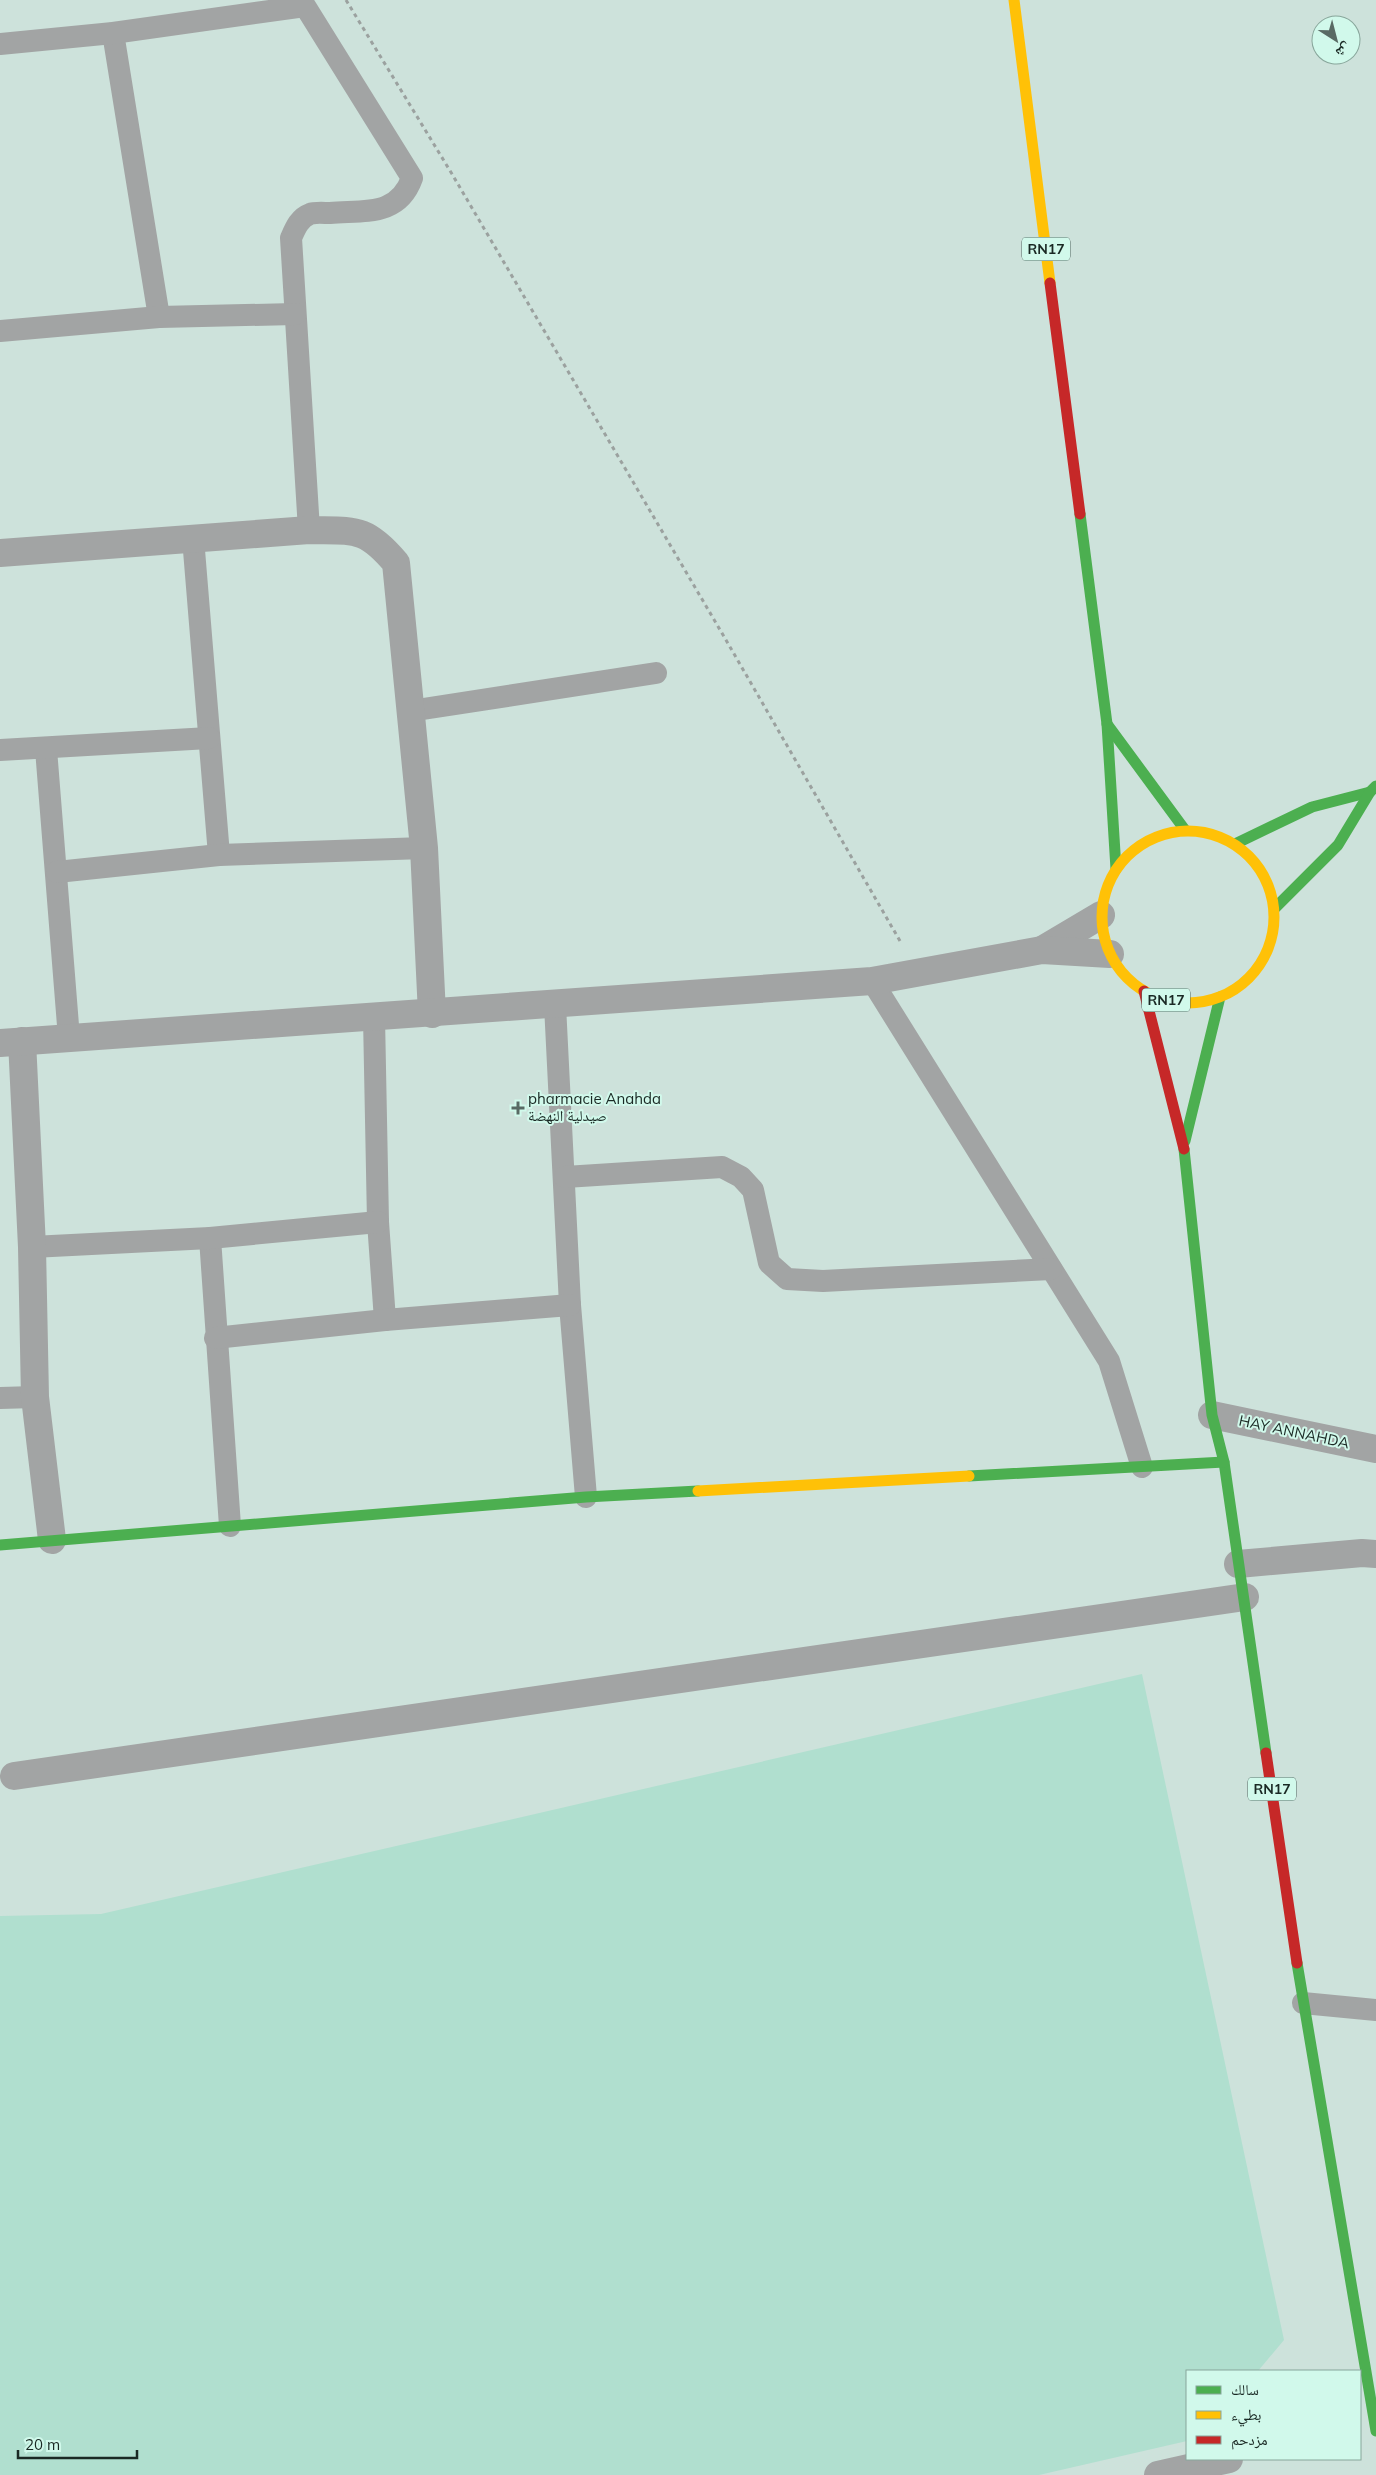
<svg xmlns="http://www.w3.org/2000/svg" width="1376" height="2475" viewBox="0 0 1376 2475" font-family="Mulish,'Noto Naskh Arabic',sans-serif">
<rect width="100%" height="100%" fill="#cde2db"/>
<polygon fill="#b0dfcf" points="1142,1674 1284,2340 1258,2371 1187,2371 1187,2441 1039,2475 0,2475 0,1916 101,1914"/>
<g fill="none" stroke-linecap="round" stroke-linejoin="round">
<polyline stroke="#9ba19f" stroke-width="3" stroke-dasharray="4 4" stroke-linecap="butt" points="346,0 452,174 726,640 900,941"/>
<g stroke="#a2a4a4" stroke-width="22">
<polyline points="113,33 159,317"/>
<path d="M 0,44 L 113,33 L 305,6 L 412,178 C 398,217 364,210 330,213 C 324,213 315,212 310,214 C 299,218 295,229 291,238 L 309,530"/>
<polyline points="0,331 159,317 295,314"/>
<polyline points="193,538 219,855"/>
<polyline points="410,711 656,673"/>
<polyline points="46,749 69,1038"/>
<polyline points="0,750 209,738"/>
<polyline points="57,872 219,855 424,848"/>
<polyline points="872,981 1109,1361 1142,1467"/>
<polyline points="555,1005 570,1305 586,1497"/>
<polyline points="374,1017 378,1222 385,1320"/>
<polyline points="565,1177 722,1167 741,1177 753,1190 769,1263 787,1279 823,1281 1051,1269"/>
<polyline points="210,1238 230,1526"/>
<polyline points="32,1247 210,1238 378,1222"/>
<polyline points="215,1338 385,1320 570,1305"/>
<polyline points="0,1398 35,1397"/>
<polyline points="1303,2003 1376,2010"/>
</g>
<g stroke="#a2a4a4" stroke-width="28">
<path d="M 0,553 L 309,530 C 354,531 365,526 396,563 L 424,848 L 432,1014"/>
<polyline points="1042,950 1101,915"/>
<polyline points="22,1041 32,1247 35,1397 52,1540"/>
<polyline points="0,1043 872,981 1042,950 1110,954"/>
<polyline points="1212,1415 1376,1449"/>
<polyline points="1238,1564 1362,1553 1376,1554"/>
<polyline points="14,1776 1245,1597"/>
<polyline points="1158,2475 1229,2459"/>
</g>
<g stroke="#4caf50" stroke-width="11">
<polyline points="1080,514 1107,724 1116,869"/>
<polyline points="1107,724 1185,830"/>
<polyline points="1235,844 1312,807 1370,792"/>
<polyline points="1275,908 1338,845 1370,792 1376,786"/>
<polyline points="1185,1141 1220,997"/>
<polyline points="1184,1149 1212,1415 1224,1462 1266,1753"/>
<polyline points="969,1476 1224,1462"/>
<polyline points="0,1545 586,1497 698,1491"/>
<polyline points="1297,1963 1376,2431"/>
</g>
<g stroke="#ffc107" stroke-width="11">
<polyline points="1014,0 1050,283"/>
<circle cx="1188" cy="917" r="86"/>
<polyline points="698,1491 969,1476"/>
</g>
<g stroke="#c62828" stroke-width="11">
<polyline points="1050,283 1080,514"/>
<polyline points="1144,991 1184,1149"/>
<polyline points="1266,1753 1297,1963"/>
</g>
</g>
<path fill="#596a64" stroke="#d1f9eb" stroke-width="2" d="M515.5 1100.5h5v5h5v5h-5v5h-5v-5h-5v-5h5z"/>
<g text-anchor="middle" stroke-width="4" stroke-linejoin="round" paint-order="stroke">
<g fill="#d1f9eb" stroke="#516760" stroke-width="1">
<rect x="1022" y="237.5" width="48" height="23" rx="4"/>
<rect x="1142" y="988.5" width="48" height="23" rx="4"/>
<rect x="1248" y="1777.5" width="48" height="23" rx="4"/>
</g>
<g font-size="14" font-weight="bold" fill="#1a2924">
<text x="1046" y="254">RN17</text>
<text x="1166" y="1005">RN17</text>
<text x="1272" y="1794">RN17</text>
</g>
<g font-size="15" fill="#1a2924" stroke="#d1f9eb" text-anchor="start">
<text x="528" y="1104">pharmacie Anahda<tspan x="528" dy="17">صيدلية النهضة</tspan></text>
</g>
<g font-size="15" fill="#1a2924" stroke="#d1f9eb">
<text transform="translate(1294 1432) rotate(12)" y="5">HAY ANNAHDA</text>
</g>
</g>
<rect x="1186" y="2370" width="175" height="90" fill="#d1f9eb" stroke="#88a69b"/>
<rect x="1196" y="2386" width="25" height="8" fill="#4caf50" stroke="#88a69b"/>
<text x="1231" y="2395" font-size="15" fill="#1a2924">سالك</text>
<rect x="1196" y="2411" width="25" height="8" fill="#ffc107" stroke="#88a69b"/>
<text x="1231" y="2420" font-size="15" fill="#1a2924">بطيء</text>
<rect x="1196" y="2436" width="25" height="8" fill="#c62828" stroke="#88a69b"/>
<text x="1231" y="2445" font-size="15" fill="#1a2924">مزدحم</text>
<g transform="translate(1336 40) rotate(144)"><circle r="24" fill="#d1f9eb" stroke="#88a69b"/>
<path d="M0-4L9 19L0 12L-9 19Z" fill="#596a64"/>
<text y="-8" font-size="14" font-weight="bold" text-anchor="middle" fill="#1a2924">ش</text>
</g>
<path d="M18 2450v8h119v-8" fill="none" stroke="#1a2924" stroke-width="2.5"/>
<text x="25" y="2450" font-size="15" fill="#1a2924" stroke="#d1f9eb" stroke-width="4" paint-order="stroke">20 m</text>
</svg>
